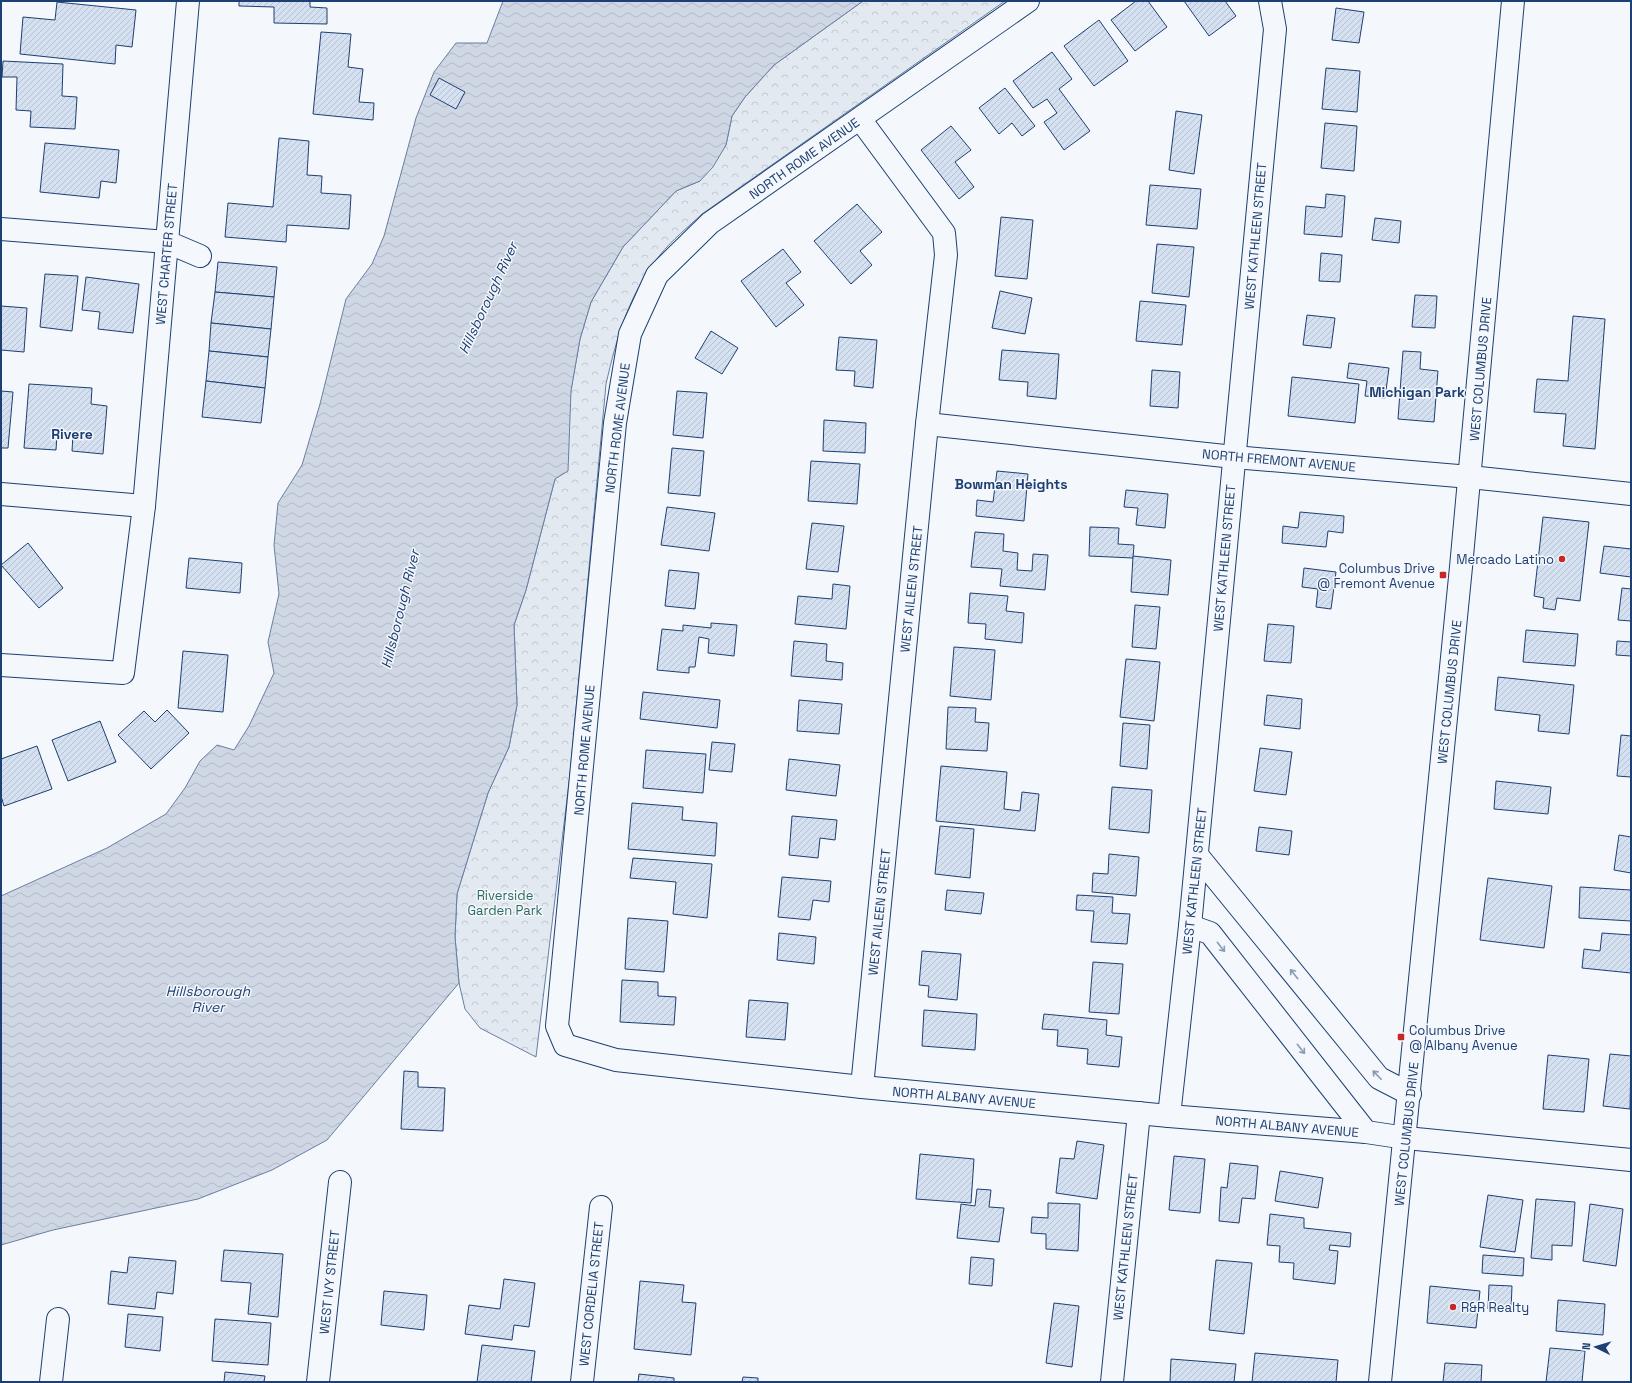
<svg xmlns="http://www.w3.org/2000/svg" width="1632" height="1383" viewBox="0 0 1632 1383" font-family="'Space Grotesk',sans-serif">
<defs>
<pattern id="park-crowns" width="20" height="18" patternUnits="userSpaceOnUse"><rect width="20" height="18" fill="#e3e9f0"/><path d="M2 6a3 3 0 1 1 6 0M12 15a3 3 0 1 1 6 0" fill="none" stroke="#c2c9d1"/></pattern>
<pattern id="water-waves" width="16" height="10" patternUnits="userSpaceOnUse"><rect width="16" height="10" fill="#cfd7e4"/><path d="M0 5q4-4 8 0t8 0" fill="none" stroke="#b1bac7"/></pattern>
<pattern id="building-hatch" width="6" height="6" patternUnits="userSpaceOnUse"><rect width="6" height="6" fill="#d5e0f0"/><path d="M-1 1l2-2M0 6l6-6M5 7l2-2" fill="none" stroke="#b6c1d1"/></pattern>
</defs>
<rect width="100%" height="100%" fill="#f4f7fb"/>
<path fill="url(#park-crowns)" stroke="#687fa3" d="M 863,1 L 1005,1 L 702,214 C 688,227 672,240 660,255 C 629,294 617,336 606,384 L 570,774 L 536,1057 L 480,1028 L 465,1009 L 459,983 L 455,937 L 457,894 L 488,793 L 509,747 L 517,705 L 514,625 L 526,590 L 555,479 L 580,339 L 591,302 L 623,247 L 676,191 L 700,181 L 726,145 L 732,116 L 745,97 L 774,65 Z"/>
<polygon fill="url(#water-waves)" stroke="#687fa3" points="503,1 863,1 774,65 745,97 732,116 726,145 713,167 700,181 676,191 623,247 591,302 580,339 571,391 568,471 555,479 526,590 514,625 517,705 509,747 488,793 457,894 455,937 459,983 327,1140 272,1170 198,1199 53,1230 1,1245 1,896 107,848 166,814 185,788 200,761 217,745 234,750 249,726 274,673 268,642 279,594 274,545 278,503 302,465 320,404 346,299 372,264 384,236 416,118 434,72 456,43 487,43"/>
<g fill="url(#building-hatch)" stroke="#1d3f73">
<polygon points="239,1 310,1 310,7 327,8 327,24 274,23 274,7 239,6"/>
<polygon points="1136,1 1148,1 1167,27 1135,51 1111,20"/>
<polygon points="1184,1 1225,1 1236,16 1209,36"/>
<polygon points="57,2 136,10 132,47 116,45 115,64 20,54 23,17 55,20"/>
<polygon points="1336,8 1364,12 1359,43 1332,40"/>
<polygon points="1099,20 1128,61 1094,86 1064,46"/>
<polygon points="321,32 351,34 348,67 363,69 359,102 374,103 373,120 313,114"/>
<polygon points="1052,52 1072,79 1059,89 1090,131 1064,150 1044,122 1057,113 1047,99 1033,108 1013,81"/>
<polygon points="3,61 63,64 62,96 77,97 75,129 30,127 31,111 16,110 17,77 2,77"/>
<polygon points="1326,68 1360,71 1357,112 1322,109"/>
<polygon points="439,78 465,92 456,109 430,95"/>
<polygon points="1005,88 1035,126 1022,136 1012,123 999,134 979,108"/>
<polygon points="1176,111 1202,115 1194,174 1169,170"/>
<polygon points="1325,123 1357,126 1354,171 1321,168"/>
<polygon points="951,126 971,150 955,162 974,187 959,199 921,150"/>
<polygon points="279,138 309,141 307,175 322,176 321,193 351,195 349,229 287,225 286,242 225,237 228,203 273,207"/>
<polygon points="45,143 119,150 116,183 101,181 99,198 40,192"/>
<polygon points="1150,185 1201,189 1197,229 1146,225"/>
<polygon points="1326,194 1345,196 1342,237 1304,234 1306,206 1325,208"/>
<polygon points="857,204 882,232 860,251 872,265 851,284 814,241"/>
<polygon points="1001,217 1033,220 1027,279 995,276"/>
<polygon points="1375,218 1401,221 1399,243 1372,240"/>
<polygon points="1157,244 1194,247 1189,297 1152,293"/>
<polygon points="783,249 801,272 786,283 804,305 776,327 741,281"/>
<polygon points="1321,253 1342,255 1340,282 1319,281"/>
<polygon points="218,262 277,267 274,297 215,292"/>
<polygon points="45,274 78,276 72,331 40,327"/>
<polygon points="86,277 139,284 133,333 98,329 100,312 82,310"/>
<polygon points="1000,291 1032,298 1025,334 992,328"/>
<polygon points="215,292 274,297 271,329 211,323"/>
<polygon points="1415,295 1437,296 1435,328 1412,327"/>
<polygon points="1140,301 1186,305 1182,345 1136,341"/>
<polygon points="1,306 27,308 24,352 1,350"/>
<polygon points="1307,315 1335,318 1331,348 1303,345"/>
<polygon points="1573,316 1605,319 1595,449 1563,446 1566,414 1534,412 1537,379 1568,381"/>
<polygon points="211,323 271,329 268,357 209,351"/>
<polygon points="711,331 738,348 722,374 695,358"/>
<polygon points="839,337 877,340 873,388 854,386 855,371 836,370"/>
<polygon points="1002,350 1059,354 1056,399 1027,396 1028,382 999,380"/>
<polygon points="209,351 268,357 265,388 206,381"/>
<polygon points="1403,351 1421,352 1420,369 1438,371 1434,422 1398,419"/>
<polygon points="1349,363 1389,368 1385,398 1365,396 1367,381 1347,378"/>
<polygon points="1152,370 1180,372 1178,408 1150,406"/>
<polygon points="1292,377 1359,384 1355,423 1288,416"/>
<polygon points="206,381 265,388 261,423 202,417"/>
<polygon points="29,384 92,388 91,404 107,406 103,454 72,451 73,435 57,434 56,450 24,448"/>
<polygon points="1,391 13,392 8,448 1,448"/>
<polygon points="677,391 707,393 703,438 673,435"/>
<polygon points="824,420 866,423 865,453 823,451"/>
<polygon points="672,448 704,451 700,496 668,493"/>
<polygon points="811,461 860,464 857,504 808,501"/>
<polygon points="997,471 1028,474 1024,521 976,516 977,500 993,502"/>
<polygon points="1126,490 1168,494 1165,528 1136,525 1138,508 1124,507"/>
<polygon points="667,507 715,513 709,551 661,545"/>
<polygon points="1300,512 1344,516 1343,533 1328,531 1326,547 1282,543 1283,526 1298,528"/>
<polygon points="1543,517 1589,522 1580,601 1557,598 1555,610 1543,608 1544,598 1534,596"/>
<polygon points="812,523 844,526 838,572 806,569"/>
<polygon points="1090,527 1119,528 1118,544 1134,545 1133,558 1089,556"/>
<polygon points="975,532 1004,534 1003,551 1018,553 1017,570 1032,571 1033,554 1048,555 1045,590 1000,586 1002,569 971,567"/>
<polygon points="28,543 63,588 39,608 1,565"/>
<polygon points="1604,546 1631,549 1631,577 1600,573"/>
<polygon points="1133,556 1171,560 1168,595 1131,592"/>
<polygon points="189,558 242,563 240,593 186,588"/>
<polygon points="1304,568 1336,572 1331,609 1316,607 1318,589 1302,587"/>
<polygon points="669,570 699,573 695,609 665,606"/>
<polygon points="833,584 850,586 846,629 795,624 798,596 832,599"/>
<polygon points="1622,588 1631,589 1631,621 1618,620"/>
<polygon points="970,593 1008,596 1006,611 1024,613 1022,643 985,639 986,624 968,623"/>
<polygon points="1135,605 1160,607 1156,649 1132,647"/>
<polygon points="711,623 737,625 734,656 708,653 709,639 699,637 695,667 689,667 689,673 657,670 662,629 683,631 683,625 711,628"/>
<polygon points="1268,624 1294,626 1291,663 1264,661"/>
<polygon points="1526,630 1578,634 1575,666 1523,662"/>
<polygon points="794,641 827,644 826,661 843,663 842,680 791,676"/>
<polygon points="1617,641 1631,642 1631,656 1616,655"/>
<polygon points="954,647 995,650 991,700 950,696"/>
<polygon points="183,651 228,655 223,712 178,708"/>
<polygon points="1126,659 1160,662 1154,721 1120,717"/>
<polygon points="1498,677 1574,685 1569,734 1538,731 1540,715 1495,710"/>
<polygon points="643,692 720,700 717,728 640,719"/>
<polygon points="1267,695 1302,699 1300,729 1264,725"/>
<polygon points="799,700 842,704 839,734 797,731"/>
<polygon points="948,707 976,708 975,722 989,723 987,751 946,749"/>
<polygon points="167,710 189,733 151,769 118,735 144,711 155,722"/>
<polygon points="100,721 116,762 68,781 52,740"/>
<polygon points="1123,723 1150,725 1147,769 1120,766"/>
<polygon points="1621,735 1631,736 1631,777 1617,776"/>
<polygon points="712,742 735,744 732,772 709,770"/>
<polygon points="37,746 52,789 4,806 1,796 1,759"/>
<polygon points="1260,748 1292,752 1286,795 1254,791"/>
<polygon points="646,750 706,754 703,793 643,788"/>
<polygon points="789,759 840,765 836,796 786,790"/>
<polygon points="941,766 1007,772 1004,809 1020,811 1022,792 1039,794 1035,831 936,821"/>
<polygon points="1496,781 1551,787 1548,814 1494,809"/>
<polygon points="1112,787 1152,790 1149,833 1109,829"/>
<polygon points="632,803 683,807 682,820 717,823 715,856 628,849"/>
<polygon points="792,816 837,820 835,840 820,838 818,858 789,855"/>
<polygon points="940,826 974,829 970,878 935,874"/>
<polygon points="1259,827 1292,831 1289,855 1256,851"/>
<polygon points="1619,835 1631,837 1631,873 1614,870"/>
<polygon points="1109,854 1139,857 1136,896 1092,892 1093,873 1108,874"/>
<polygon points="633,858 712,864 707,918 673,914 676,882 630,878"/>
<polygon points="782,877 831,881 829,902 813,900 810,920 778,917"/>
<polygon points="1488,878 1552,886 1544,948 1480,940"/>
<polygon points="1580,887 1631,890 1631,921 1579,918"/>
<polygon points="947,890 984,893 981,914 945,910"/>
<polygon points="1077,895 1113,897 1112,913 1130,914 1127,944 1091,942 1094,911 1076,910"/>
<polygon points="628,918 668,921 664,972 625,969"/>
<polygon points="779,933 816,937 814,964 777,960"/>
<polygon points="1602,933 1631,935 1631,973 1582,968 1584,949 1600,951"/>
<polygon points="922,951 961,954 957,1000 928,997 929,986 919,985"/>
<polygon points="1093,962 1123,964 1119,1014 1089,1012"/>
<polygon points="622,980 658,982 658,996 676,997 674,1025 620,1022"/>
<polygon points="749,1000 788,1003 785,1040 746,1037"/>
<polygon points="924,1010 977,1014 975,1050 922,1046"/>
<polygon points="1044,1014 1107,1020 1106,1035 1122,1037 1119,1067 1087,1064 1088,1049 1057,1046 1058,1030 1042,1029"/>
<polygon points="1610,1054 1631,1056 1630,1109 1603,1106"/>
<polygon points="1548,1055 1589,1059 1584,1112 1543,1109"/>
<polygon points="404,1071 418,1072 418,1087 445,1088 443,1131 401,1129"/>
<polygon points="1077,1141 1104,1145 1097,1199 1056,1193 1060,1158 1074,1159"/>
<polygon points="920,1154 974,1159 971,1203 916,1199"/>
<polygon points="1174,1156 1205,1159 1200,1213 1169,1210"/>
<polygon points="1230,1163 1258,1166 1255,1199 1242,1198 1239,1223 1219,1221 1221,1187 1227,1188"/>
<polygon points="1280,1171 1323,1178 1318,1208 1275,1201"/>
<polygon points="977,1189 991,1190 989,1207 1004,1208 999,1242 957,1238 961,1204 975,1206"/>
<polygon points="1488,1195 1523,1200 1515,1252 1480,1247"/>
<polygon points="1536,1199 1575,1202 1572,1246 1552,1245 1552,1260 1531,1258"/>
<polygon points="1048,1203 1080,1204 1078,1251 1046,1249 1046,1234 1031,1233 1032,1217 1048,1218"/>
<polygon points="1590,1204 1623,1209 1616,1266 1583,1261"/>
<polygon points="1270,1214 1304,1218 1304,1228 1351,1233 1350,1247 1330,1245 1329,1250 1338,1251 1335,1284 1293,1279 1294,1263 1279,1262 1280,1246 1267,1245"/>
<polygon points="224,1250 283,1254 278,1317 248,1314 251,1283 221,1281"/>
<polygon points="1483,1255 1524,1258 1523,1276 1482,1273"/>
<polygon points="129,1257 176,1261 173,1294 157,1292 155,1309 108,1304 111,1271 127,1273"/>
<polygon points="971,1257 994,1259 992,1286 969,1284"/>
<polygon points="1216,1260 1252,1263 1244,1334 1209,1330"/>
<polygon points="504,1279 535,1283 529,1327 514,1325 512,1340 465,1334 469,1305 500,1309"/>
<polygon points="640,1281 684,1285 682,1302 696,1303 691,1355 634,1349"/>
<polygon points="1489,1285 1512,1286 1511,1310 1488,1309"/>
<polygon points="1430,1286 1480,1291 1476,1328 1427,1323"/>
<polygon points="384,1291 427,1295 424,1330 381,1325"/>
<polygon points="1558,1300 1605,1304 1603,1335 1556,1331"/>
<polygon points="1054,1303 1079,1306 1072,1367 1046,1363"/>
<polygon points="128,1314 163,1317 160,1351 125,1347"/>
<polygon points="215,1319 271,1323 268,1365 212,1361"/>
<polygon points="482,1345 535,1351 531,1382 477,1382"/>
<polygon points="1550,1348 1585,1351 1582,1382 1546,1382"/>
<polygon points="1255,1353 1338,1360 1336,1382 1252,1382"/>
<polygon points="1171,1359 1236,1364 1234,1382 1170,1382"/>
<polygon points="1445,1363 1482,1365 1481,1382 1443,1382"/>
<polygon points="225,1372 265,1376 264,1382 224,1382"/>
<polygon points="639,1374 674,1378 674,1382 638,1382"/>
<polygon points="743,1377 758,1378 758,1382 742,1382"/>
</g>
<g fill="none" stroke-linecap="round" stroke-linejoin="round">
<g stroke="#1d3f73" stroke-width="24">
<g id="minor">
<polyline points="1028,1 710,223 657,275 630,334 615,423 557,1026 565,1045 616,1060 862,1087 1169,1116 1366,1132 1406,1138 1631,1160"/>
<polyline points="860,119 944,233 946,255 927,424 862,1087"/>
<polyline points="1,229 167,242 200,256"/>
<polyline points="927,424 1234,457 1470,477 1631,494"/>
<polyline points="1,494 144,506"/>
<polyline points="1,665 123,673 144,506 188,1"/>
<polyline points="1197,855 1379,1078 1410,1094"/>
<polyline points="1190,926 1210,933 1366,1132"/>
<polyline points="1169,1116 1190,926 1275,29 1270,1"/>
<polyline points="51,1382 58,1319"/>
<polyline points="318,1382 340,1182"/>
<polyline points="582,1382 601,1207"/>
<polyline points="1112,1382 1139,1113"/>
</g>
</g>
<g stroke="#1d3f73" stroke-width="24">
<polyline id="major" points="1380,1382 1461,567 1513,1"/>
</g>
<use href="#minor" stroke="#f4f7fb" stroke-width="22"/>
<use href="#major" stroke="#f4f7fb" stroke-width="22"/>
</g>
<defs><path id="oneway-shaft" d="M-6 0H5M1.5-3L5.5 0L1.5 3" fill="none" stroke-width="1.6" stroke-linecap="round" stroke-linejoin="round"/></defs>
<g stroke="#889bb7">
<use href="#oneway-shaft" transform="translate(1221 947) rotate(52)"/>
<use href="#oneway-shaft" transform="translate(1294 974) rotate(-129)"/>
<use href="#oneway-shaft" transform="translate(1301 1049) rotate(52)"/>
<use href="#oneway-shaft" transform="translate(1377 1075) rotate(-134)"/>
</g>
<g fill="#c62828" stroke="#f4f7fb" stroke-width="1.5">
<circle cx="1562" cy="559" r="4"/>
<rect x="1439" y="571" width="8" height="8" rx="2"/>
<rect x="1397" y="1033" width="8" height="8" rx="2"/>
<circle cx="1453" cy="1307" r="4"/>
</g>
<g text-anchor="middle" stroke-width="3" stroke-linejoin="round" paint-order="stroke">
<g font-size="13" fill="#1d3f73" stroke="#f4f7fb">
<text transform="translate(804 158) rotate(-35)" y="5">NORTH ROME AVENUE</text>
<text transform="translate(1255 236) rotate(-85)" y="5">WEST KATHLEEN STREET</text>
<text transform="translate(166 254) rotate(-85)" y="5">WEST CHARTER STREET</text>
<text transform="translate(1480 369) rotate(-85)" y="5">WEST COLUMBUS DRIVE</text>
<text transform="translate(617 428) rotate(-83)" y="5">NORTH ROME AVENUE</text>
<text transform="translate(1279 460) rotate(5)" y="5">NORTH FREMONT AVENUE</text>
<text transform="translate(1224 558) rotate(-85)" y="5">WEST KATHLEEN STREET</text>
<text transform="translate(911 589) rotate(-84)" y="5">WEST AILEEN STREET</text>
<text transform="translate(1449 692) rotate(-84)" y="5">WEST COLUMBUS DRIVE</text>
<text transform="translate(584 750) rotate(-85)" y="5">NORTH ROME AVENUE</text>
<text transform="translate(1194 881) rotate(-84)" y="5">WEST KATHLEEN STREET</text>
<text transform="translate(879 912) rotate(-84)" y="5">WEST AILEEN STREET</text>
<text transform="translate(964 1097) rotate(5)" y="5">NORTH ALBANY AVENUE</text>
<text transform="translate(1287 1126) rotate(5)" y="5">NORTH ALBANY AVENUE</text>
<text transform="translate(1406 1134) rotate(-84)" y="5">WEST COLUMBUS DRIVE</text>
<text transform="translate(1125 1247) rotate(-84)" y="5">WEST KATHLEEN STREET</text>
<text transform="translate(329 1282) rotate(-84)" y="5">WEST IVY STREET</text>
<text transform="translate(591 1294) rotate(-84)" y="5">WEST CORDELIA STREET</text>
</g>
<g font-size="13" fill="#1d3f73" stroke="#f4f7fb" text-anchor="end">
<text x="1554" y="564">Mercado Latino</text>
<text x="1435" y="573">Columbus Drive<tspan x="1435" dy="15">@ Fremont Avenue</tspan></text>
<text x="1409" y="1035" text-anchor="start">Columbus Drive<tspan x="1409" dy="15">@ Albany Avenue</tspan></text>
<text x="1461" y="1312" text-anchor="start">R&amp;R Realty</text>
</g>
<g font-size="13" fill="#2c6c60" stroke="#f4f7fb">
<text x="505" y="900">Riverside<tspan x="505" dy="15">Garden Park</tspan></text>
</g>
<g font-size="14" font-style="italic" fill="#1d3f73" stroke="#f4f7fb">
<text transform="translate(488 298) rotate(-65)" y="5">Hillsborough River</text>
<text transform="translate(400 609) rotate(-76)" y="5">Hillsborough River</text>
<text x="208" y="996">Hillsborough<tspan x="208" dy="16">River</tspan></text>
</g>
<g font-size="14" font-weight="bold" fill="#1d3f73" stroke="#f4f7fb">
<text x="1417" y="397">Michigan Park</text>
<text x="72" y="439">Rivere</text>
<text x="1011" y="489">Bowman Heights</text>
</g>
</g>
<rect width="1632" height="1383" fill="none" stroke="#1d3f73" stroke-width="4"/>
<g transform="translate(1596 1347) rotate(275)" stroke="#f4f7fb" stroke-width="3" paint-order="stroke">
<path d="M0-3L7 15L0 10L-7 15Z" fill="#1d3f73"/>
<text y="-6" font-size="11" font-weight="bold" text-anchor="middle" fill="#1d3f73">N</text>
</g>
</svg>
